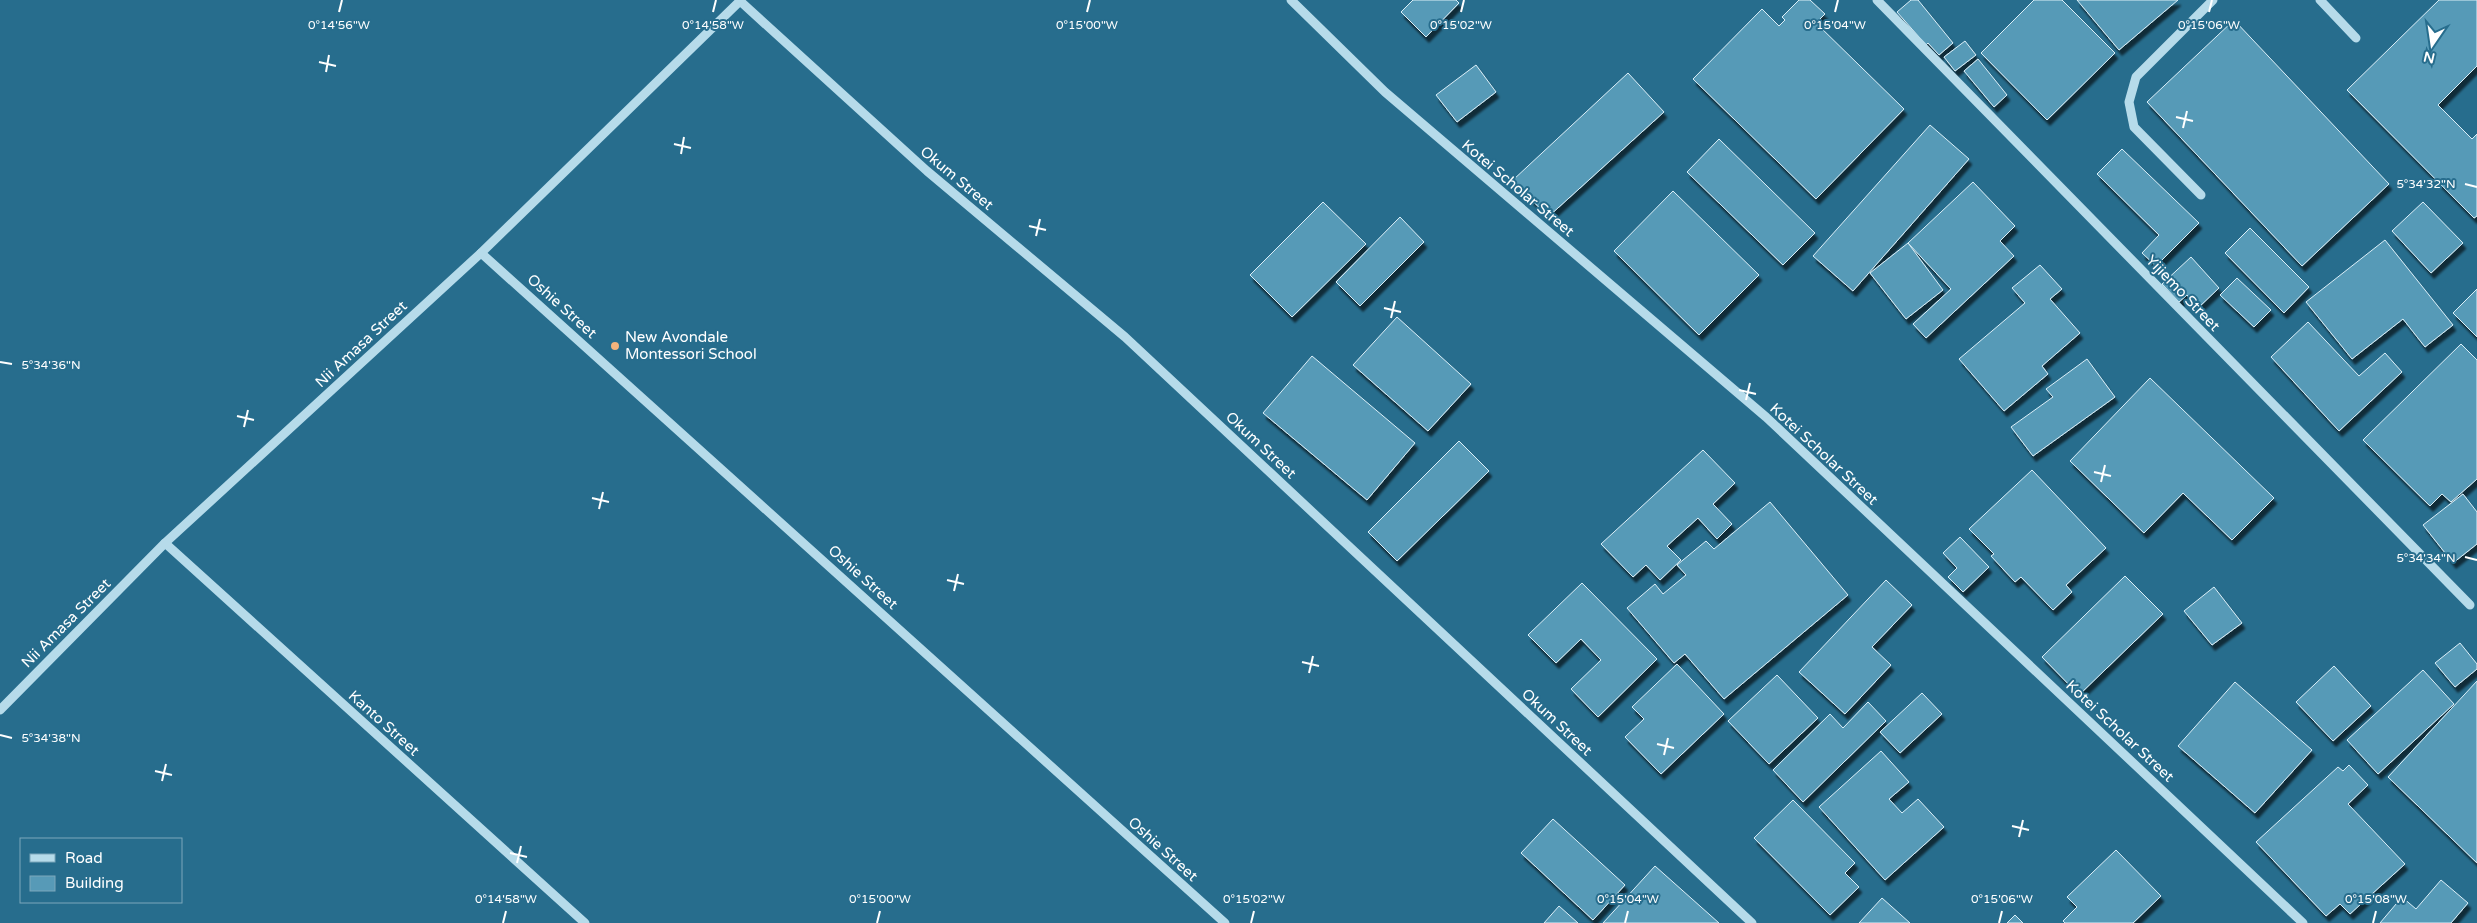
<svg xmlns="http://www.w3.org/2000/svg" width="2477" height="923" viewBox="0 0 2477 923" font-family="'Varela Round',sans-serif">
<defs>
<filter id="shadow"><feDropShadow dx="3" dy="5.5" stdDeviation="1" flood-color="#0009"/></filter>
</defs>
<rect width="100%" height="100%" fill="#276d8d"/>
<g fill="#579ab7" stroke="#dbeff8" filter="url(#shadow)">
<polygon points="1413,0 1456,0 1459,3 1426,37 1401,12"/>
<polygon points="1799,0 1810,0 1825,14 1816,23 1904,109 1816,199 1693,79 1762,9 1779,26 1785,20 1782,17"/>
<polygon points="1911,0 1918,0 1953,43 1939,55 1928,43 1926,45 1897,12"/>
<polygon points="2034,0 2062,0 2115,53 2047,120 1981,53"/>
<polygon points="2077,0 2178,0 2119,50"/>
<polygon points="2439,0 2477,0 2477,66 2438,105 2472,139 2477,134 2477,216 2474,218 2347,90"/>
<polygon points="2234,20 2389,184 2302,266 2147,102"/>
<polygon points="1965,41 1976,55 1955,71 1944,57"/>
<polygon points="1978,59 2007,95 1994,107 1964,71"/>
<polygon points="1476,65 1496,92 1457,122 1436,95"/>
<polygon points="1628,73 1664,112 1548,217 1513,180"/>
<polygon points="1930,125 1969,159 1853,291 1813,256"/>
<polygon points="1719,139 1815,233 1783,265 1687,172"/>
<polygon points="2122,149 2199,223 2156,266 2142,253 2159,235 2097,174"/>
<polygon points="1973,182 2015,226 2000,241 2014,256 1926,338 1913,324 1951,289 1908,243"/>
<polygon points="1673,191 1759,275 1699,335 1614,251"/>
<polygon points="1323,202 1366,244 1292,317 1250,275"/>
<polygon points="2423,202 2463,243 2431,273 2392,231"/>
<polygon points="1400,217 1424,242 1360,306 1336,282"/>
<polygon points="2250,228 2309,287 2284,313 2225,253"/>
<polygon points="2385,240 2453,325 2425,347 2403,319 2352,359 2306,302"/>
<polygon points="1908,243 1943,290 1906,319 1870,273"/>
<polygon points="2191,257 2219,288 2198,308 2187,295 2179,302 2162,284"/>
<polygon points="2040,265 2062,289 2050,299 2080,333 2042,366 2048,374 2004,411 1959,359 2025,303 2012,288"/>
<polygon points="2237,278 2271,310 2254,327 2220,295"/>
<polygon points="2477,289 2477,337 2453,313"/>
<polygon points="1397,317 1471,384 1428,431 1353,365"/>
<polygon points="2308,322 2359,376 2385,353 2402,372 2339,431 2271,357"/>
<polygon points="2461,344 2477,360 2477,479 2451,502 2442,494 2430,506 2363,440"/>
<polygon points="1312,356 1415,443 1367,500 1263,413"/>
<polygon points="2087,359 2115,397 2033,456 2011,427 2053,397 2046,389"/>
<polygon points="2150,378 2274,498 2232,540 2183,493 2144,533 2070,461"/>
<polygon points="1459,441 1489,471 1397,561 1368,532"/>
<polygon points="1703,450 1735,483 1713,504 1732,524 1717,539 1698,518 1667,546 1681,560 1660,580 1646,565 1633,577 1601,544"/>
<polygon points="2032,470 2106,548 2066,585 2072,592 2053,610 2021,577 2015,582 1991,556 1994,554 1969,529"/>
<polygon points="2463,494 2477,512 2477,544 2453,563 2423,525"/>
<polygon points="1770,502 1848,595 1724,699 1685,654 1674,663 1627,608 1655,584 1663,594 1686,575 1677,565 1706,541 1714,549"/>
<polygon points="1960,537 1989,567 1963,592 1948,577 1957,568 1943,553"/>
<polygon points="2125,576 2163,614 2079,695 2042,657"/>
<polygon points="1886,580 1912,605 1872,647 1891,665 1845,714 1799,672"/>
<polygon points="1582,583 1657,659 1598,717 1571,689 1601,660 1581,639 1556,663 1528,635"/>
<polygon points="2214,587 2242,623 2212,645 2184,611"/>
<polygon points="2460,643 2477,664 2477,669 2455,687 2435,663"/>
<polygon points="1677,664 1724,714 1661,774 1625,737 1644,719 1632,707"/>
<polygon points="2334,666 2371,706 2333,741 2296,702"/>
<polygon points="2423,670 2454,704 2378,774 2347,740"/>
<polygon points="1777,675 1818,718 1769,764 1728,721"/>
<polygon points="2477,681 2477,863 2388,777"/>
<polygon points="2235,682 2312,750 2255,813 2178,746"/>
<polygon points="1922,693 1942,714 1900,753 1880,732"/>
<polygon points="1868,702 1886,721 1803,802 1773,770 1830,714 1843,728"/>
<polygon points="1881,751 1909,782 1889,799 1902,813 1918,799 1944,827 1885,880 1819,807"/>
<polygon points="2349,765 2368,785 2348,804 2405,864 2350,914 2340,904 2326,916 2256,842 2338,767 2343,771"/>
<polygon points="1793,800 1855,863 1845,873 1859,887 1830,915 1754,838"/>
<polygon points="1553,819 1625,885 1593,920 1521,853"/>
<polygon points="2116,850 2161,896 2133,923 2065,923 2063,921 2077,907 2067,897"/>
<polygon points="1655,866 1719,923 1603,923"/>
<polygon points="2441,880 2468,903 2451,923 2380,923 2402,897 2416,909"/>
<polygon points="1882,898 1910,923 1859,923"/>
<polygon points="1559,906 1578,923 1544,923"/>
<polygon points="2015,915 2023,923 2007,923"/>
</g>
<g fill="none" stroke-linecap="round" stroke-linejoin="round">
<g stroke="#b6dbea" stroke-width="9">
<polyline points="1291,0 1385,92 1766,417 2303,923"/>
<polyline points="1877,0 2470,605"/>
<polyline points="2320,0 2356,38"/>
<polyline points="740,1 927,171 1125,337 1752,923"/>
<polyline points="2201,195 2134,127 2129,102 2136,77 2213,0"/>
<polyline points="481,253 1225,923"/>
<polyline points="165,543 585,923"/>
<polyline points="0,710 165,543 481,253 741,0"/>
</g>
</g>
<path fill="none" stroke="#fff" stroke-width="2" d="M 339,12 L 342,0M 713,12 L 716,0M 1087,12 L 1090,0M 1461,12 L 1464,0M 1835,12 L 1838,0M 2209,12 L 2212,0M 319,62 L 336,66M 326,72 L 329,55M 2176,117 L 2193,121M 2183,128 L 2187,111M 674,144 L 691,148M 681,154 L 684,137M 2465,184 L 2477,187M 1029,226 L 1046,230M 1036,236 L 1040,219M 1384,308 L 1401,312M 1391,318 L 1395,301M 0,362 L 12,364M 1739,390 L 1756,394M 1746,400 L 1750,383M 237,416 L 254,420M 244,427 L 248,410M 2094,472 L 2111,476M 2101,482 L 2105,465M 592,498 L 609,502M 599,509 L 603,492M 2465,557 L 2477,560M 947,580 L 964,584M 954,591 L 958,574M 1302,662 L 1319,666M 1309,673 L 1313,656M 0,735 L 12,738M 1657,744 L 1674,748M 1664,755 L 1668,738M 155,771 L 172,775M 162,781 L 166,764M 2012,826 L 2029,830M 2019,837 L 2023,820M 510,853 L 527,857M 517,863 L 521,846M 503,923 L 506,911M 877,923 L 880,911M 1251,923 L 1254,911M 1625,923 L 1628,911M 1999,923 L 2002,911M 2373,923 L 2376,911"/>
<circle fill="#f3b37c" stroke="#276d8d" stroke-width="2" cx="615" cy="346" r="5"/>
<g text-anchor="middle" stroke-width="4" stroke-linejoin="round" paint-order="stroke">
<g font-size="15" fill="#fff" stroke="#276d8d">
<text transform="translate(957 178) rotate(40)" y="5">Okum Street</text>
<text transform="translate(1518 188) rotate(40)" y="5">Kotei Scholar Street</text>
<text transform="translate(2183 293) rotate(46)" y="5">Yijiemo Street</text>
<text transform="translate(562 306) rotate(42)" y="5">Oshie Street</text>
<text transform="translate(361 344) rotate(-43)" y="5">Nii Amasa Street</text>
<text transform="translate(1261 445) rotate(43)" y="5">Okum Street</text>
<text transform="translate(1824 454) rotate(43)" y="5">Kotei Scholar Street</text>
<text transform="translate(863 577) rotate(42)" y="5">Oshie Street</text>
<text transform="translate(66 623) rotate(-45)" y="5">Nii Amasa Street</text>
<text transform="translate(1557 722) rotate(43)" y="5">Okum Street</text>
<text transform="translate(384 723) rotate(42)" y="5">Kanto Street</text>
<text transform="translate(2120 731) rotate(43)" y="5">Kotei Scholar Street</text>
<text transform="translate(1163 849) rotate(42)" y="5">Oshie Street</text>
</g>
<g font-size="15" fill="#fff" stroke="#276d8d" text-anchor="start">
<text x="625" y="342">New Avondale<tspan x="625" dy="17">Montessori School</tspan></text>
</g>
</g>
<g font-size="12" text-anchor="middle" fill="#fff" stroke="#276d8d" stroke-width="4" stroke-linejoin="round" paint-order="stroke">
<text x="1461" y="29">0°15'02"W</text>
<text x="1835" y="29">0°15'04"W</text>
<text x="339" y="29">0°14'56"W</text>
<text x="713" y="29">0°14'58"W</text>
<text x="1087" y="29">0°15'00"W</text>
<text x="2209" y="29">0°15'06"W</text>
<text x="2426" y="188">5°34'32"N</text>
<text x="51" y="369">5°34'36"N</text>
<text x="2426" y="562">5°34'34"N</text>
<text x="51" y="742">5°34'38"N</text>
<text x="506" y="903">0°14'58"W</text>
<text x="880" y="903">0°15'00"W</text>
<text x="1254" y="903">0°15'02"W</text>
<text x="1628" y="903">0°15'04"W</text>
<text x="2002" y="903">0°15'06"W</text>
<text x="2376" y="903">0°15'08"W</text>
</g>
<rect x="20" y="838" width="162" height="65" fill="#276d8d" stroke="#7da7bb"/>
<rect x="30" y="854" width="25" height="8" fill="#b6dbea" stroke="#7da7bb"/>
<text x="65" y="863" font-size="15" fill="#ffffff">Road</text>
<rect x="30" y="876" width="25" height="15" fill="#579ab7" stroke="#7da7bb"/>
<text x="65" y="888" font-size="15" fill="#ffffff">Building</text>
<g transform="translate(2432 45) rotate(193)" stroke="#276d8d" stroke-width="4" paint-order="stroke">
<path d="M0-4L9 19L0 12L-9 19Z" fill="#ffffff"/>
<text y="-8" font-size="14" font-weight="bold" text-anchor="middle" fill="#ffffff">N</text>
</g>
</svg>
